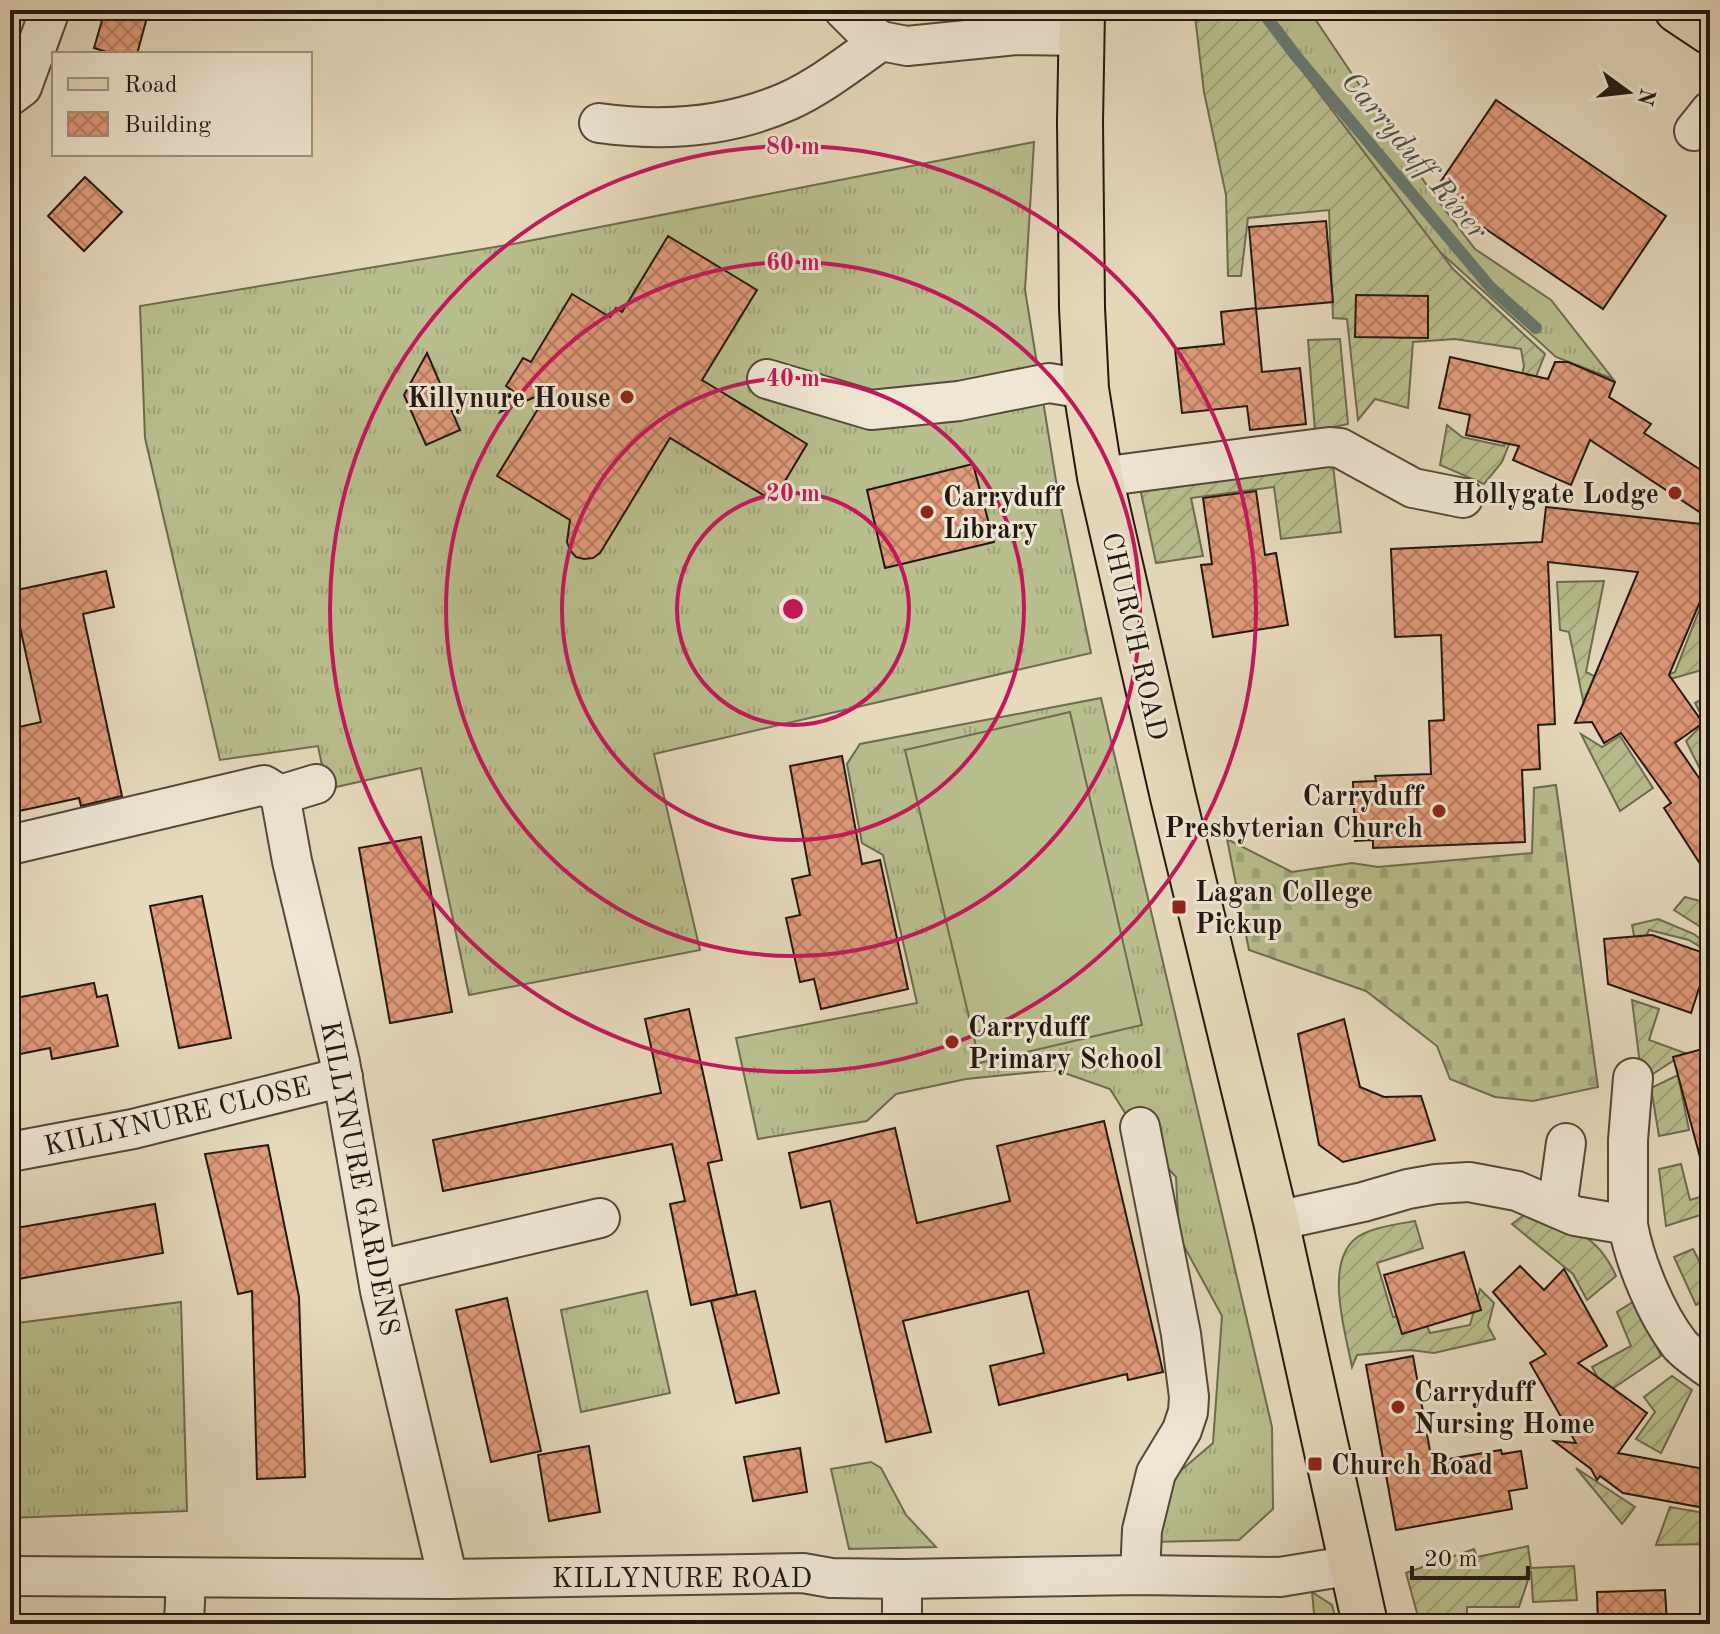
<svg xmlns="http://www.w3.org/2000/svg" width="1720" height="1634" viewBox="0 0 1720 1634" font-family="'Old Standard TT',serif">
<defs>
<pattern id="grass-tufts" width="24" height="20" patternUnits="userSpaceOnUse" patternTransform="scale(2)"><rect width="24" height="20" fill="#b9be8e"/><path d="M3 7l-1-3M5 7V3M7 7l1-3M15 17l-1-3M17 17v-4M19 17l1-3" fill="none" stroke="#9fa379"/></pattern>
<pattern id="cemetery-stones" width="16" height="16" patternUnits="userSpaceOnUse" patternTransform="scale(2)"><rect width="16" height="16" fill="#b9be8e"/><path d="M2 7V4a2 2 0 0 1 4 0v3zM10 15v-3a2 2 0 0 1 4 0v3z" fill="#9fa379"/></pattern>
<pattern id="garden-furrows" width="10" height="10" patternUnits="userSpaceOnUse" patternTransform="scale(2)"><rect width="10" height="10" fill="#b9be8e"/><path d="M-1 1l2-2M0 10L10 0M9 11l2-2" fill="none" stroke="#9fa379"/></pattern>
<pattern id="building-cross-hatch" width="8" height="8" patternUnits="userSpaceOnUse" patternTransform="scale(2)"><rect width="8" height="8" fill="#e19a7a"/><path d="M0 0l8 8M0 8l8-8" fill="none" stroke="#b67d63"/></pattern>
</defs>
<rect width="100%" height="100%" fill="#e6d9bc"/>
<filter id="stains"><feTurbulence type="fractalNoise" baseFrequency=".0025" numOctaves="4"/><feColorMatrix values="0 0 0 0 .2 0 0 0 0 .09 0 0 0 0 .02 0 0 0 .5 -.17"/></filter>
<radialGradient id="worn" r=".72"><stop offset=".6" stop-color="#630" stop-opacity="0"/><stop offset="1" stop-color="#630" stop-opacity=".3"/></radialGradient>
<g fill="url(#grass-tufts)" stroke="#6e6b4f" stroke-width="2">
<polygon points="1129,10 1210,10 1209,16 1129,14"/>
<polygon points="1251,10 1309,10 1430,190 1475,249 1551,300 1613,379 1556,357 1428,241"/>
<polygon points="1034,142 1025,290 1058,493 1091,653 654,754 700,950 469,995 421,768 327,789 318,746 220,760 145,438 140,306 513,244"/>
<polygon points="1101,698 1272,1427 1273,1509 1239,1540 1151,1542 1158,1490 1213,1443 1222,1316 1179,1237 1176,1177 1142,1140 1110,1089 1056,1070 966,1079 896,1094 867,1121 758,1139 736,1038 917,1003 883,855 862,843 847,764 860,744"/>
<polygon points="647,1291 670,1393 581,1412 561,1310"/>
<polygon points="181,1302 187,1511 10,1518 10,1324"/>
<polygon points="871,1462 881,1468 906,1515 936,1547 849,1549 831,1469"/>
<polygon points="1312,1592 1332,1605 1337,1624 1315,1624"/>
</g>
<polygon fill="url(#cemetery-stones)" stroke="#6e6b4f" stroke-width="2" points="1556,785 1598,1087 1533,1101 1495,1097 1450,1079 1437,1046 1366,991 1249,950 1227,839 1292,872 1352,863 1378,867 1532,853 1534,788"/>
<g fill="url(#garden-furrows)" stroke="#6e6b4f" stroke-width="2">
<polygon points="1210,10 1256,10 1453,269 1545,354 1502,462 1484,484 1440,465 1447,425 1462,437 1504,446 1524,366 1521,349 1455,339 1413,342 1408,408 1375,399 1358,420 1347,319 1333,318 1329,210 1248,218 1241,276 1228,276 1226,195 1204,92 1195,16 1209,16"/>
<polygon points="1340,339 1348,424 1315,431 1308,340"/>
<polygon points="1333,466 1341,532 1281,539 1274,487 1191,498 1203,556 1156,563 1140,488"/>
<polygon points="1604,581 1586,672 1609,684 1665,676 1675,672 1700,608 1710,614 1710,644 1702,670 1611,696 1585,710 1569,632 1560,630 1557,582"/>
<polygon points="1710,695 1710,775 1705,779 1686,741 1705,722 1695,703"/>
<polygon points="1581,734 1602,747 1620,736 1653,788 1620,811"/>
<polygon points="1685,897 1700,901 1710,897 1710,933 1674,910"/>
<polygon points="1658,919 1694,934 1710,947 1710,953 1689,940 1649,930 1638,957 1632,925"/>
<polygon points="1632,1000 1659,1009 1649,1040 1685,1053 1642,1081"/>
<polygon points="1678,1075 1689,1130 1659,1136 1651,1088"/>
<polygon points="1681,1164 1690,1200 1710,1194 1710,1212 1666,1226 1659,1169"/>
<path d="M 1524,1215 C 1568,1227 1596,1231 1616,1276 L 1587,1300 L 1573,1274 L 1512,1224 Z"/>
<path d="M 1415,1221 L 1423,1248 L 1377,1263 L 1393,1317 L 1421,1312 L 1430,1333 L 1470,1325 L 1480,1289 L 1494,1303 L 1488,1326 L 1495,1339 L 1434,1353 L 1410,1350 L 1357,1355 L 1352,1367 C 1346,1334 1324,1265 1355,1239 C 1367,1228 1399,1224 1415,1221 Z"/>
<polygon points="1693,1249 1706,1274 1710,1273 1710,1299 1696,1305 1674,1257"/>
<polygon points="1636,1300 1661,1356 1606,1393 1592,1367 1631,1346 1617,1312"/>
<polygon points="1672,1376 1692,1390 1661,1453 1636,1439 1655,1412 1644,1397"/>
<polygon points="1576,1468 1635,1507 1622,1524"/>
<polygon points="1670,1507 1710,1514 1710,1544 1656,1545"/>
<polygon points="1528,1546 1531,1568 1574,1566 1577,1600 1533,1602 1531,1571 1519,1607 1467,1607 1467,1624 1420,1624 1406,1573 1474,1549 1477,1557"/>
</g>
<polygon fill="#b9be8e" stroke="#6e6b4f" stroke-width="2" points="1070,712 1142,1025 980,1063 905,750"/>
<g fill="none" stroke-linecap="round" stroke-linejoin="round">
<polyline stroke="#68796f" stroke-width="12" points="1261,10 1296,56 1491,288 1536,328"/>
</g>
<g fill="url(#building-cross-hatch)" stroke="#221810" stroke-width="2">
<polygon points="105,10 149,10 137,54 113,54 94,48"/>
<polygon points="1496,100 1666,216 1603,309 1433,193"/>
<polygon points="85,177 122,212 84,251 48,216"/>
<polygon points="1326,221 1333,302 1256,309 1249,227"/>
<polygon points="668,236 757,290 702,380 807,444 773,501 670,438 600,553 593,558 584,559 576,557 570,550 567,542 570,520 497,476 549,391 500,412 513,391 506,386 523,358 531,362 572,294 610,317 616,308 622,312"/>
<polygon points="1356,295 1428,296 1428,338 1355,337"/>
<polygon points="1256,308 1262,372 1300,368 1306,424 1250,430 1247,406 1182,413 1175,349 1224,344 1221,312"/>
<polygon points="427,353 460,430 426,445 404,395"/>
<polygon points="1450,357 1548,379 1555,362 1568,362 1615,382 1609,397 1651,424 1644,433 1710,476 1710,519 1590,440 1571,485 1513,460 1519,446 1466,435 1470,415 1439,408"/>
<polygon points="973,464 994,542 885,568 867,490"/>
<polygon points="1256,491 1265,555 1276,553 1288,625 1213,637 1201,565 1212,564 1203,498"/>
<polygon points="1546,507 1710,525 1710,578 1669,675 1703,723 1675,743 1710,794 1710,879 1664,808 1671,803 1621,733 1604,743 1592,722 1575,723 1638,572 1548,562 1555,724 1538,725 1540,769 1522,770 1525,842 1373,848 1373,840 1355,841 1353,782 1376,781 1375,776 1431,774 1429,721 1444,720 1441,635 1395,637 1391,549 1542,542"/>
<polygon points="106,571 114,607 83,614 122,796 81,806 79,798 10,813 10,729 41,722 12,591"/>
<polygon points="842,756 862,864 880,860 908,989 821,1009 814,979 800,982 786,918 800,915 792,879 810,875 790,766"/>
<polygon points="421,837 452,1012 390,1023 359,848"/>
<polygon points="202,896 231,1038 179,1048 150,906"/>
<polygon points="1652,935 1710,955 1691,1013 1608,984 1604,939"/>
<polygon points="94,983 97,997 107,995 118,1046 52,1059 50,1048 10,1056 10,999"/>
<polygon points="689,1009 722,1160 708,1163 737,1295 691,1305 670,1204 685,1201 672,1144 443,1191 433,1140 661,1093 645,1019"/>
<polygon points="1344,1019 1360,1087 1384,1097 1421,1096 1435,1140 1343,1162 1319,1145 1298,1034"/>
<polygon points="1710,1047 1710,1156 1700,1157 1673,1057"/>
<polygon points="1104,1121 1163,1372 1128,1380 1127,1374 999,1405 990,1366 1044,1353 1028,1291 903,1321 931,1432 886,1442 830,1201 801,1208 789,1153 895,1128 917,1223 1010,1201 997,1146"/>
<polygon points="268,1145 299,1297 305,1477 257,1479 252,1291 238,1294 205,1154"/>
<polygon points="155,1204 163,1253 18,1279 10,1229"/>
<polygon points="1464,1252 1481,1310 1402,1334 1384,1275"/>
<polygon points="1520,1266 1544,1290 1564,1269 1607,1346 1578,1363 1647,1413 1618,1453 1710,1470 1710,1509 1623,1493 1600,1476 1597,1480 1591,1469 1554,1441 1576,1443 1530,1363 1546,1354 1493,1292"/>
<polygon points="755,1291 779,1393 736,1403 711,1301"/>
<polygon points="507,1298 541,1451 491,1462 456,1310"/>
<polygon points="1413,1356 1432,1462 1501,1450 1502,1454 1521,1451 1527,1488 1509,1491 1512,1509 1396,1530 1366,1365"/>
<polygon points="589,1446 600,1512 549,1521 538,1455"/>
<polygon points="800,1448 807,1492 753,1501 744,1457"/>
<polygon points="1665,1590 1667,1624 1598,1624 1597,1592"/>
</g>
<g fill="none" stroke-linecap="round" stroke-linejoin="round">
<g stroke="#53483b" stroke-width="42">
<g id="minor">
<polyline points="844,10 861,27 881,41 907,46 1017,35 1082,36"/>
<polyline points="10,96 22,87 50,10"/>
<path d="M 599,123 C 664,132 727,128 788,101 C 821,86 851,62 881,41"/>
<polyline points="1694,131 1710,111"/>
<polyline points="767,379 871,410 959,401 1049,383 1086,389"/>
<polyline points="1100,477 1329,447 1340,448 1413,488 1463,498"/>
<polyline points="280,795 316,784"/>
<polyline points="10,845 264,785 280,795 292,861 340,1062 380,1291 448,1579"/>
<polyline points="1140,1127 1181,1334 1189,1397 1188,1412 1182,1430 1156,1473 1142,1530 1140,1575"/>
<polyline points="10,1152 133,1129 343,1077"/>
<polyline points="1557,1208 1566,1143"/>
<path d="M 1276,1221 L 1363,1202 L 1408,1189 L 1436,1184 L 1469,1182 L 1517,1191 L 1575,1216 L 1628,1225 C 1635,1263 1656,1314 1680,1345 C 1688,1354 1701,1362 1710,1369"/>
<polyline points="1628,1225 1628,1140 1633,1078"/>
<polyline points="378,1270 600,1218"/>
<polyline points="10,1576 448,1579 803,1573 831,1578 902,1579 1140,1575 1280,1577 1353,1565"/>
<polyline points="902,1579 902,1624"/>
<polyline points="184,1624 186,1578"/>
</g>
</g>
<g stroke="#221810" stroke-width="48">
<polyline id="major" points="1082,10 1080,122 1082,308 1086,389 1100,477 1173,797 1276,1221 1365,1624"/>
</g>
<g stroke="#221810" stroke-width="48">
<polyline id="highway" points="1677,10 1710,32"/>
</g>
<use href="#minor" stroke="#efe6d3" stroke-width="38"/>
<use href="#major" stroke="#e6d9bc" stroke-width="44"/>
<use href="#highway" stroke="#e6d9bc" stroke-width="44"/>
</g>
<g fill="none" stroke="#c2185b" stroke-width="4">
<circle cx="793" cy="609" r="116"/>
<circle cx="793" cy="609" r="231"/>
<circle cx="793" cy="609" r="347"/>
<circle cx="793" cy="609" r="463"/>
</g>
<g fill="#8f2418" stroke="#efe6d3" stroke-width="3">
<circle cx="627" cy="397" r="8"/>
<circle cx="1675" cy="493" r="8"/>
<circle cx="927" cy="512" r="8"/>
<circle cx="1439" cy="811" r="8"/>
<rect x="1171" y="899" width="16" height="16" rx="4"/>
<circle cx="952" cy="1042" r="8"/>
<circle cx="1398" cy="1407" r="8"/>
<rect x="1307" y="1456" width="16" height="16" rx="4"/>
</g>
<g text-anchor="middle" stroke-width="6" stroke-linejoin="round" paint-order="stroke">
<g font-size="28" font-weight="bold" fill="#221810" stroke="#efe6d3" text-anchor="start">
<text x="611" y="407" text-anchor="end">Killynure House</text>
<text x="1659" y="503" text-anchor="end">Hollygate Lodge</text>
<text x="943" y="506">Carryduff<tspan x="943" dy="32">Library</tspan></text>
<text x="1423" y="805" text-anchor="end">Carryduff<tspan x="1423" dy="32">Presbyterian Church</tspan></text>
<text x="1195" y="901">Lagan College<tspan x="1195" dy="32">Pickup</tspan></text>
<text x="968" y="1036">Carryduff<tspan x="968" dy="32">Primary School</tspan></text>
<text x="1414" y="1401">Carryduff<tspan x="1414" dy="32">Nursing Home</tspan></text>
<text x="1331" y="1474">Church Road</text>
</g>
<g font-size="28" fill="#221810" stroke="#efe6d3">
<text transform="translate(1136 636) rotate(77)" y="10">CHURCH ROAD</text>
<text transform="translate(177 1115) rotate(-13)" y="10">KILLYNURE CLOSE</text>
<text transform="translate(361 1178) rotate(79)" y="10">KILLYNURE GARDENS</text>
<text x="682" y="1587">KILLYNURE ROAD</text>
</g>
<g font-size="30" font-style="italic" fill="#4b5147" stroke="#efe6d3">
<text transform="translate(1415 155) rotate(50)" y="10">Carryduff River</text>
</g>
</g>
<circle cx="793" cy="609" r="12" fill="#c2185b" stroke="#efe6d3" stroke-width="4"/>
<g font-size="24" text-anchor="middle" font-weight="bold" fill="#c2185b" stroke="#efe6d3" stroke-width="6" stroke-linejoin="round" paint-order="stroke">
<text x="793" y="154">80 m</text>
<text x="793" y="270">60 m</text>
<text x="793" y="386">40 m</text>
<text x="793" y="501">20 m</text>
</g>
<rect width="1720" height="1634" fill="none" stroke="#e6d9bc" stroke-width="40"/>
<rect x="12" y="12" width="1696" height="1610" fill="none" stroke="#221810" stroke-width="4"/>
<rect x="20" y="20" width="1680" height="1594" fill="none" stroke="#221810" stroke-width="2"/>
<rect x="52" y="52" width="260" height="104" fill="#efe6d3" stroke="#9d9485" stroke-width="2"/>
<rect x="68" y="78" width="40" height="12" fill="#e6d9bc" stroke="#9d9485" stroke-width="2"/>
<text x="124" y="92" font-size="24" fill="#221810">Road</text>
<rect x="68" y="112" width="40" height="24" fill="url(#building-cross-hatch)" stroke="#9d9485" stroke-width="2"/>
<text x="124" y="132" font-size="24" fill="#221810">Building</text>
<g transform="translate(1628 92) rotate(105)" stroke="#efe6d3" stroke-width="6" paint-order="stroke">
<path d="M0-6L14 30L0 20L-14 30Z" fill="#221810"/>
<text y="-12" font-size="22" font-weight="bold" text-anchor="middle" fill="#221810">N</text>
</g>
<path d="M1412 1566v12h116v-12" fill="none" stroke="#221810" stroke-width="4"/>
<text x="1424" y="1566" font-size="24" fill="#221810" stroke="#efe6d3" stroke-width="6" paint-order="stroke">20 m</text>
<rect width="100%" height="100%" filter="url(#stains)"/>
<rect width="100%" height="100%" fill="url(#worn)"/>
</svg>
